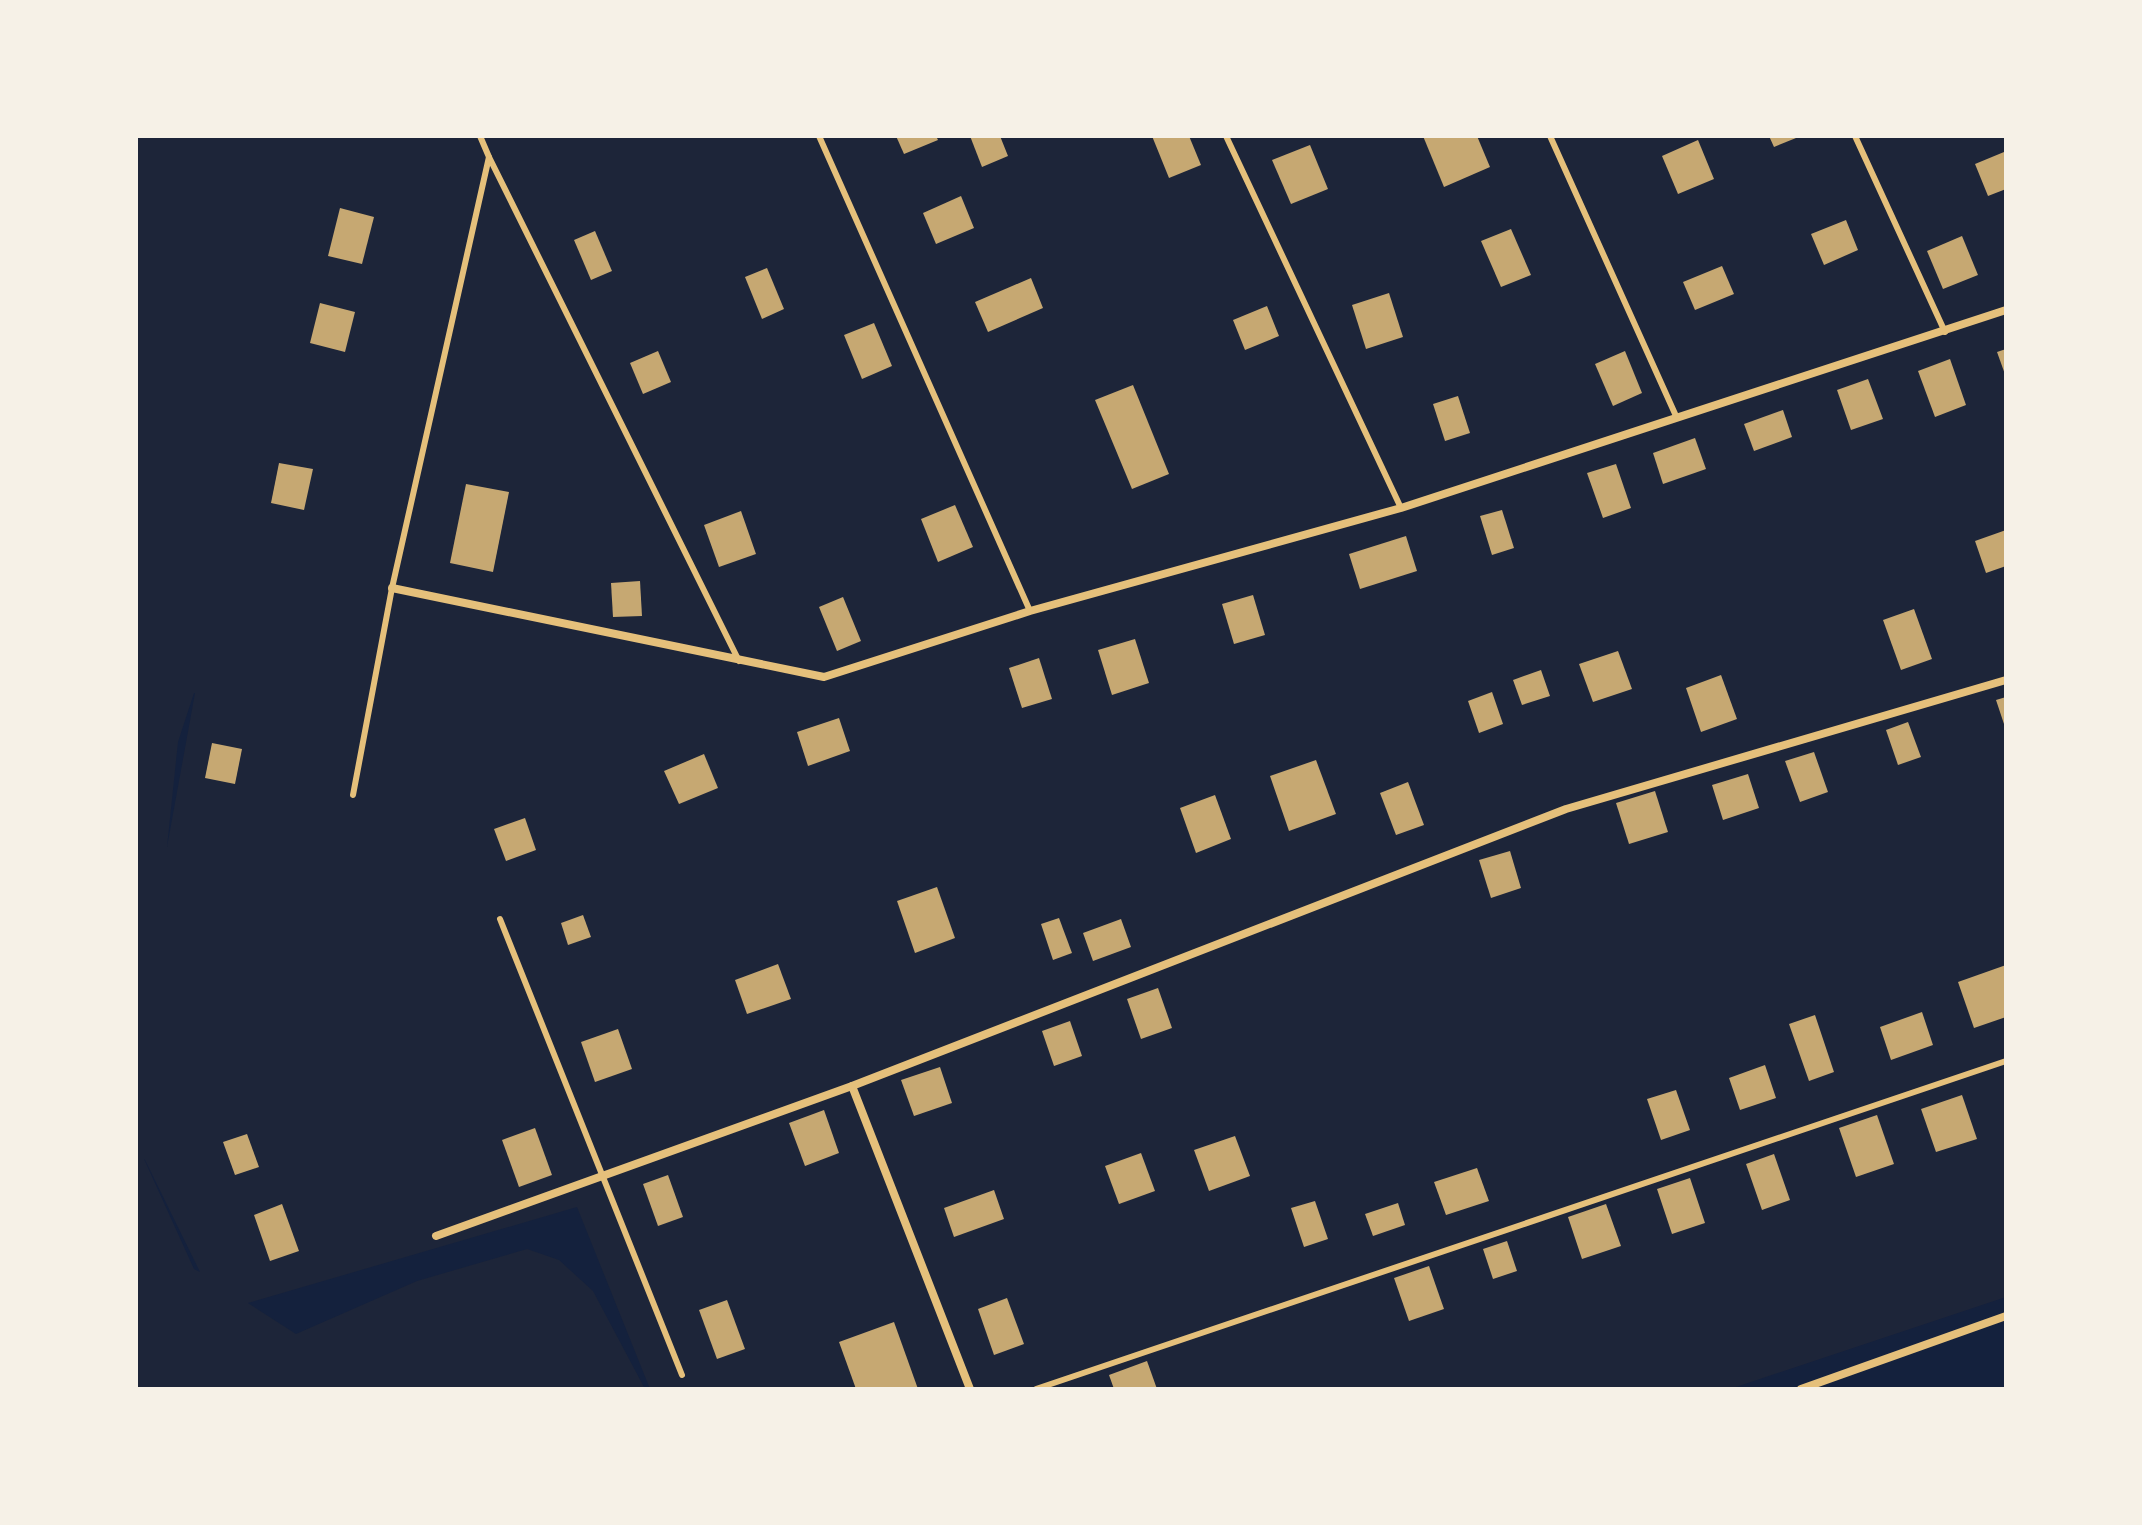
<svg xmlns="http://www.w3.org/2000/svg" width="2142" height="1525" viewBox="0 0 2142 1525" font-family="Merriweather,serif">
<rect width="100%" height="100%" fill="#14213d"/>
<path fill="#1d2539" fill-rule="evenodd" d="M 136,136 L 2006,136 L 2006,1297 L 1730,1389 L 650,1389 L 577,1207 L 248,1303 L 296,1334 L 417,1281 L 527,1249 L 559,1260 L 593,1291 L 645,1389 L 136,1389 ZM 194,693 L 195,693 L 167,847 L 178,742 ZM 144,1159 L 145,1160 L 200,1272 L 194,1269 Z"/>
<g fill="#c6a872">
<polygon points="896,136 936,136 938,140 904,154"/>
<polygon points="970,136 1000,136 1008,156 982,167"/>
<polygon points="1152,136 1189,136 1201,165 1169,178"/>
<polygon points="1423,136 1477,136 1490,167 1444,187"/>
<polygon points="1769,136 1801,136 1774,147"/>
<polygon points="1698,140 1714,179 1678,194 1662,156"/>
<polygon points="1310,145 1328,189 1291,204 1272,160"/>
<polygon points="2004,152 2006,189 1988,196 1975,164"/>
<polygon points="961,196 974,228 936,244 923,213"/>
<polygon points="340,208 374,217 362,264 328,256"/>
<polygon points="1846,220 1858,250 1824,265 1811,234"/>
<polygon points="1511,229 1531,275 1501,287 1481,241"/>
<polygon points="595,231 612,271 591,280 574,240"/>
<polygon points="1962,236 1978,275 1943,289 1927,251"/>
<polygon points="1722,266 1734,294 1695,310 1683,282"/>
<polygon points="767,268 784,309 762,319 745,277"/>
<polygon points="1031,278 1043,308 988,332 975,302"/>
<polygon points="1389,293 1403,337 1366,349 1352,305"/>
<polygon points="320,303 355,312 345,352 310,343"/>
<polygon points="1267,306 1279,336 1245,350 1233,320"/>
<polygon points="874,323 892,366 862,379 844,335"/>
<polygon points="2006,349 2006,377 1997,352"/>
<polygon points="658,351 671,382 643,394 630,363"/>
<polygon points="1625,351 1642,393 1613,406 1595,364"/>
<polygon points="1950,359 1966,405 1935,417 1918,371"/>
<polygon points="1868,379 1883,419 1851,430 1837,390"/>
<polygon points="1133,385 1169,474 1132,489 1095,400"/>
<polygon points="1458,396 1470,433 1445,441 1433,404"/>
<polygon points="1783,410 1792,437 1754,451 1744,424"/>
<polygon points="1695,438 1706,469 1663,484 1653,453"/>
<polygon points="279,463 313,469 304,510 271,503"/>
<polygon points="1616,464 1631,508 1603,518 1587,473"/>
<polygon points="466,484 509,492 493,572 450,563"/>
<polygon points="955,505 973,547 938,562 921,519"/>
<polygon points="1502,510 1514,548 1492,555 1480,516"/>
<polygon points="741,511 756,554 719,567 704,525"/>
<polygon points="2006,530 2006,566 1986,573 1975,541"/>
<polygon points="1406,536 1417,571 1360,589 1349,554"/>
<polygon points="640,581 642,616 613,617 611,583"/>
<polygon points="1253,595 1265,635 1234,644 1222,604"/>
<polygon points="843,597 861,641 837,651 819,607"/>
<polygon points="1914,609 1932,659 1901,670 1883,620"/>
<polygon points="1135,639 1149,683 1112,695 1098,650"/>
<polygon points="1618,651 1632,689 1593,702 1579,664"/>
<polygon points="1039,658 1052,699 1022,708 1009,668"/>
<polygon points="1541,670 1550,696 1522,705 1513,680"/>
<polygon points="1721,675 1737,719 1701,732 1686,688"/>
<polygon points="1492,692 1503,724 1479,733 1468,701"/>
<polygon points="2006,697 2006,727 2005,727 1996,700"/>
<polygon points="839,718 850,751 808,766 797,732"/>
<polygon points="1908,722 1921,757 1898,765 1886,730"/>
<polygon points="212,743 242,749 235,784 205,778"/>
<polygon points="1814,752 1828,792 1800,802 1785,761"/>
<polygon points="704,754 718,788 679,804 664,771"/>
<polygon points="1316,760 1336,814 1289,831 1270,776"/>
<polygon points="1748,774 1759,808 1723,820 1712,785"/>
<polygon points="1408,782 1424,825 1396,835 1380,793"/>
<polygon points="1655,791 1668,832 1629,844 1616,803"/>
<polygon points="1215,795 1231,839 1196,853 1180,808"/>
<polygon points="525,818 536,850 506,861 494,829"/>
<polygon points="1510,851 1521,888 1491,898 1479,860"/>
<polygon points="937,887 955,938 915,953 897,901"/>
<polygon points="583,915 591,937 568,945 561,923"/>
<polygon points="1059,918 1072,953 1053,960 1041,924"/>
<polygon points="1121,919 1131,947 1093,961 1083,933"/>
<polygon points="778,964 791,999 747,1014 735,980"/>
<polygon points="2006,965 2006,1017 1974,1028 1958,982"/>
<polygon points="1158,988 1172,1028 1141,1039 1127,999"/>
<polygon points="1922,1012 1933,1045 1891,1060 1880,1027"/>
<polygon points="1815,1015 1834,1072 1809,1081 1789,1024"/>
<polygon points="1070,1021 1082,1056 1054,1066 1042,1031"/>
<polygon points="618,1029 632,1069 595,1082 581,1042"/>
<polygon points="1765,1065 1776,1098 1740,1110 1729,1078"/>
<polygon points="940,1067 952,1103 914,1116 901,1080"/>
<polygon points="1676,1090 1690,1130 1661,1140 1647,1099"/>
<polygon points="1962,1095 1977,1139 1936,1152 1921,1109"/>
<polygon points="824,1110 839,1153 805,1166 789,1123"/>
<polygon points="1877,1115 1894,1164 1856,1177 1839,1128"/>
<polygon points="535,1128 552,1175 519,1187 502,1140"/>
<polygon points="247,1134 259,1167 235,1175 223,1142"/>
<polygon points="1235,1136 1250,1176 1209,1191 1194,1150"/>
<polygon points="1141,1153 1155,1191 1119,1204 1105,1166"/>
<polygon points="1774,1154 1790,1200 1762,1210 1746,1164"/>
<polygon points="1477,1168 1489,1201 1446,1215 1434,1182"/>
<polygon points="668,1175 683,1217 658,1226 643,1184"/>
<polygon points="1690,1178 1705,1223 1672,1234 1657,1189"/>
<polygon points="994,1190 1004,1219 954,1237 944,1208"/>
<polygon points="1315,1201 1328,1239 1304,1247 1291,1208"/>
<polygon points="1398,1203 1405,1225 1373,1236 1365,1214"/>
<polygon points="282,1204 299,1251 270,1261 254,1215"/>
<polygon points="1606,1204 1621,1246 1582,1259 1568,1217"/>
<polygon points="1507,1241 1517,1271 1493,1279 1483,1249"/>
<polygon points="1429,1266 1444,1309 1409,1321 1394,1278"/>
<polygon points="1007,1298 1024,1344 994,1355 978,1309"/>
<polygon points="727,1300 745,1349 717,1359 699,1310"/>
<polygon points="894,1322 918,1389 856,1389 839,1342"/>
<polygon points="1147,1361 1157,1389 1114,1389 1109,1375"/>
</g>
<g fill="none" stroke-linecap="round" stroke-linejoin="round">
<g stroke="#e5c07b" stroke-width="6">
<polyline points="480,136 489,157"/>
<polyline points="819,136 1030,611"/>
<polyline points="1226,136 1401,508"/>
<polyline points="1550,136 1676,416"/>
<polyline points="1855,136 1945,332"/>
<polyline points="353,795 392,588 489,157 739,661"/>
<polyline points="500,919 682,1375"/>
<polyline points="1036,1389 2006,1061"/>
</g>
<g stroke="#e5c07b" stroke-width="8">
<polyline points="392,588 824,677 1030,611 1401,508 2006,310"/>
<polyline points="436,1236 852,1086"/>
<polyline points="970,1389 852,1086 1566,809 2006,680"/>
<polyline points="1801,1389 2006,1316"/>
</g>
</g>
<rect width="2142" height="1525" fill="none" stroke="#f6f1e7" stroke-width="276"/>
</svg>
